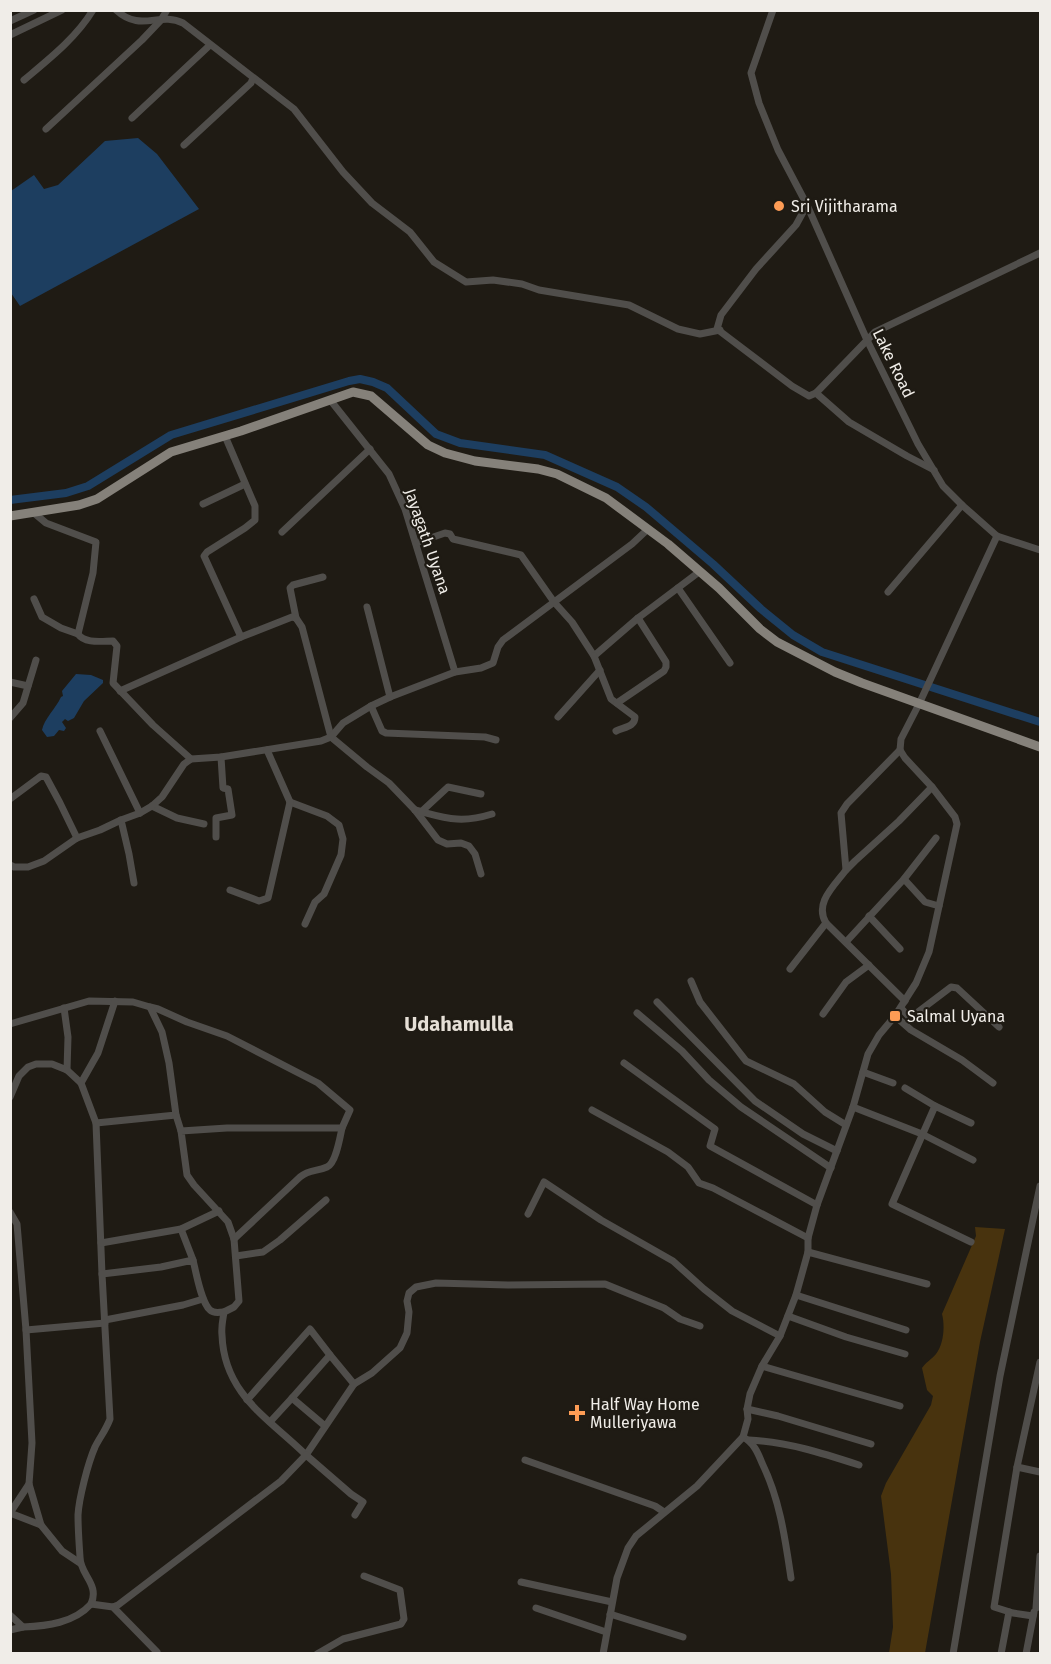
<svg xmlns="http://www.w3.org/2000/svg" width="1051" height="1664" viewBox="0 0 1051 1664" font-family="'Fira Sans',sans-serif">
<rect width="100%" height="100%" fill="#1f1b14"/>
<path fill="#48330e" d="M 975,1227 L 1005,1229 L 980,1342 L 925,1653 L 889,1653 L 893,1627 L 891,1574 L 881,1496 L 886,1483 L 931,1405 L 933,1396 L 927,1390 L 922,1368 C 926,1362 932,1359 936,1354 C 944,1344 945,1325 942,1314 L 976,1236 Z"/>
<g fill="#1d3e60">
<polygon points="138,138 157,154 199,209 20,306 11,293 11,191 34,175 44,189 58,185 105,141"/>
<path d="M 76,674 L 91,675 L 103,680 L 103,683 L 84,701 L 74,718 L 68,721 L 65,719 L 62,722 L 66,728 L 64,731 L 59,730 L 54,736 L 47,737 L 42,730 C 44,719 56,708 61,697 L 63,696 L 62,691 Z"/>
</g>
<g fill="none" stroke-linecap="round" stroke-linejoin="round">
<polyline stroke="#1d3e60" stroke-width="8" points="10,500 66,493 88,486 171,435 349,381 360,379 373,382 387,388 436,434 460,443 545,455 617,487 646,507 713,564 761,609 793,635 822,652 1040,722"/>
<g stroke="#504e4b" stroke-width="7">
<path d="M 116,10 C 141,33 159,11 183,23 L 294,109 L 343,172 L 372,203 L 410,232 L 434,262 L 466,282 L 493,280 L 522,284 L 539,290 L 629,305 L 678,329 L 700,334 L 720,330"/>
<polyline points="773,10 751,73 759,103 778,150 807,205 867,340 918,444 943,486 962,505 997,536 1040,550"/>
<polyline points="10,21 34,10"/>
<polyline points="10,35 62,10"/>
<path d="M 24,80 C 49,59 76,38 93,10"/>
<polyline points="132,118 210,45"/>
<polyline points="46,129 142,40 161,20 167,10"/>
<polyline points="184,145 251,83 253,78"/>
<polyline points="807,205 796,225 756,269 721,315 717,329 792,386 809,396 816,393"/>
<polyline points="331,401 389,474 405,509 455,672"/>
<polyline points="225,436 255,506 255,520 245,528 207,552 204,556 241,637"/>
<polyline points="934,470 907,456 849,422 816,393 875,332 1040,253"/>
<polyline points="203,504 245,484"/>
<path d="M 34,513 L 46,523 L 96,542 L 93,573 L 78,634 C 85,644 102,641 113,641 L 117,646 L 113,683 L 153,725 L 191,759"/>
<polyline points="282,532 370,449"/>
<polyline points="416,543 445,533 450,534 453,539 521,555 554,602 572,622 594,656 638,618 699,572"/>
<polyline points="678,588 730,663"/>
<polyline points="888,592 962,505"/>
<polyline points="34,599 42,617 61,628 78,634"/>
<polyline points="367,607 390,697"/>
<polyline points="296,618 290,588 293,585 323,577"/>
<path d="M 594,656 L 611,699 L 635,717 C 635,727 624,727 616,731"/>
<polyline points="10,682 28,686"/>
<polyline points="120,691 241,637 292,617 296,618 302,627 331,737 367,767 389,783 415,810 438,840 447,844 461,843 469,846 475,854 481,874"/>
<polyline points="617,703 664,671 666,667 666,662 638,618"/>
<polyline points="371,706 382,731 386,733 485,737 496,740"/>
<polyline points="558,717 600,670"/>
<polyline points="10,718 23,703 36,660"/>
<polyline points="100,731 140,813"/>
<path d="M 900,750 L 847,804 L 841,813 L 846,870 C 834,886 814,903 826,923 L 905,1001"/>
<polyline points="10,799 41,776 46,777 60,803 77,838"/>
<polyline points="290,802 327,816 339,825 343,839 341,855 324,894 315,902 305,924"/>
<polyline points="152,806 177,818 204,824"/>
<path d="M 415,810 C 446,818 460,824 492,814"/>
<polyline points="421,812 448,787 481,794"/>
<polyline points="121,820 129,854 134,883"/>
<polyline points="216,837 216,818 232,815 228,789 223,788 221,757"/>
<polyline points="10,865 14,867 28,867 44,861 77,838 100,830 121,820 140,813 152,806 162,797 184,764 191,759 221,757 321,741 331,737 343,723 371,706 390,697 455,672 481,668 493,663 498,647 503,640 632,544 648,529"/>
<polyline points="846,870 855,861 899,821 932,787"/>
<polyline points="904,879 925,902 939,906"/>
<polyline points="230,890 259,901 268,898 290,802 267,750"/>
<polyline points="869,916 900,949"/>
<polyline points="846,942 904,879 936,838"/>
<polyline points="790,969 826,923"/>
<polyline points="691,981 700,1002 746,1061 794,1084 825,1112 846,1125"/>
<polyline points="657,1002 755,1101 803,1134 837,1151"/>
<path d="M 150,1007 L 158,1009 L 187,1022 L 227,1036 L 318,1083 L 350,1110 L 342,1128 L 227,1128 L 181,1131 L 187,1175 L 194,1185 L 228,1222 L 234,1239 L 239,1301 L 234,1307 L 224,1312 C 223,1319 221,1327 222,1335 C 224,1394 268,1418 306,1455 L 354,1384 L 330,1355 L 292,1398 L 325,1426"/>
<polyline points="64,1008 68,1037 67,1070"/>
<polyline points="901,1008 910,1018 951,987 957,988 999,1027"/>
<polyline points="637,1013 682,1051 709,1080 741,1107 831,1168"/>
<polyline points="823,1014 846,982 869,965"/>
<polyline points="895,1016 911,1030 962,1060 993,1083"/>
<polyline points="10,1024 89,1001 133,1002 150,1007 162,1032 169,1063 176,1115 96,1123"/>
<polyline points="624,1063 715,1129 710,1146 817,1205"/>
<polyline points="863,1072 893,1083"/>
<polyline points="81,1083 98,1053 115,1001"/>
<polyline points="905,1088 935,1106"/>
<polyline points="10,1097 19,1076 28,1067 36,1064 52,1064 67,1070 81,1083 96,1123 102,1274"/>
<polyline points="853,1107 922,1134 973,1160"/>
<polyline points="592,1110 668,1152 688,1167 699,1183 713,1188 808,1238"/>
<polyline points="176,1115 181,1131"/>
<polyline points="971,1123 935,1106 892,1204 971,1242"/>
<polyline points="10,1212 17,1224 26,1330 32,1443 29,1484 10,1513 41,1525"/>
<polyline points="528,1214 544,1182 601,1220 673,1261 704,1289 732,1311 780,1336"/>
<polyline points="181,1229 193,1260"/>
<path d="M 234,1239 L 300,1177 C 310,1169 316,1172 327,1167 C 336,1163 340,1137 342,1128"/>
<polyline points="101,1243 181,1229 219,1211"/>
<polyline points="808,1252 927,1284"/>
<polyline points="236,1256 263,1252 280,1240 326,1200"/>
<polyline points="796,1295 906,1330"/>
<polyline points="788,1316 846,1337 905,1354"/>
<polyline points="105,1320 183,1305 203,1299"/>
<polyline points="26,1330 105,1323"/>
<polyline points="762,1366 900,1406"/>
<polyline points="354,1384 372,1373 400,1348 407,1333 409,1312 407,1301 409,1293 416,1287 436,1283 508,1285 605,1284 664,1308 680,1319 700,1326"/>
<polyline points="247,1400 310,1329 330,1355"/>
<polyline points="747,1409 778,1416 871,1444"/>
<polyline points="270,1422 292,1398"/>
<path d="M 743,1437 C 754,1443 758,1453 762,1463 C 780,1500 785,1538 791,1578"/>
<path d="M 749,1440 C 788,1442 822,1453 859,1465"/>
<polyline points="525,1460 655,1506 664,1512"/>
<polyline points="1017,1467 1040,1472"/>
<polyline points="29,1484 41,1525 62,1551 80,1563"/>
<polyline points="521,1582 612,1602"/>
<path d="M 91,1604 C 100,1584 80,1575 80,1557 C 79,1543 78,1529 78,1515 C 79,1498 88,1463 95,1447 C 100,1437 106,1430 110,1419 L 102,1274 L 161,1267 L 193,1260 C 196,1272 201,1302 210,1310 C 214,1314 219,1312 224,1312"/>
<polyline points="113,1607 118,1605 281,1481 306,1455 351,1494 363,1502 355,1515"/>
<polyline points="536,1608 606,1632"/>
<polyline points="1036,1608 1040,1556"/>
<polyline points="610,1614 683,1637"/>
<polyline points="10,1615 23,1627 10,1630"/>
<polyline points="1033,1616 1013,1613 994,1607 1017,1467 1040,1362"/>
<path d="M 23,1627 C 47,1626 74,1623 91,1604 L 113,1607 L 157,1652"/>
<polyline points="317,1654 343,1639 401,1624 404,1619 400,1590 364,1576"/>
<polyline points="603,1654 617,1578 628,1548 636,1536 697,1486 743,1437 748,1419 747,1409 750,1394 762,1366 780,1336 796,1295 808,1252 808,1238 817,1205 853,1107 868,1054 879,1035 895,1016 916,983 929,952 957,824 955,817 932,787 905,758 900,750 901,739 919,704 997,536"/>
<polyline points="953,1654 1000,1376 1040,1186"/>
<polyline points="1001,1654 1009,1612"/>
<polyline points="1026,1654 1034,1612"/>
</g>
<polyline stroke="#85817a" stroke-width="9" points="10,516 79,505 97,499 171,452 241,431 353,392 371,396 428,445 445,453 475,461 538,469 557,474 606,498 668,544 719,588 760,629 777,642 835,672 862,683 1040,747"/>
</g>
<g fill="#fd9c55" stroke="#1f1b14" stroke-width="2">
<circle cx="779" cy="206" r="6"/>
<rect x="889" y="1010" width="12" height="12" rx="3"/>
<path d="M574 1404h6v6h6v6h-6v6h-6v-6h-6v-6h6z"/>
</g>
<g text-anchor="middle" stroke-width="4.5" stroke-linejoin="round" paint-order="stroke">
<g font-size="16" fill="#f0ede8" stroke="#1f1b14" text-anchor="start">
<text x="791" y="212">Sri Vijitharama</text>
<text x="907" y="1022">Salmal Uyana</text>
<text x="590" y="1410">Half Way Home<tspan x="590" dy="18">Mulleriyawa</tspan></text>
</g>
<g font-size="16" fill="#f0ede8" stroke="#1f1b14">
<text transform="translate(894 363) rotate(64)" y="6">Lake Road</text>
<text transform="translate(428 541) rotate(71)" y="6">Jayagath Uyana</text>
</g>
<g font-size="20" font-weight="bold" fill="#e5dfd6" stroke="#1f1b14">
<text x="459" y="1031">Udahamulla</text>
</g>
</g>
<rect width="1051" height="1664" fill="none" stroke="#f0ede8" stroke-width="24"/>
</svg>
